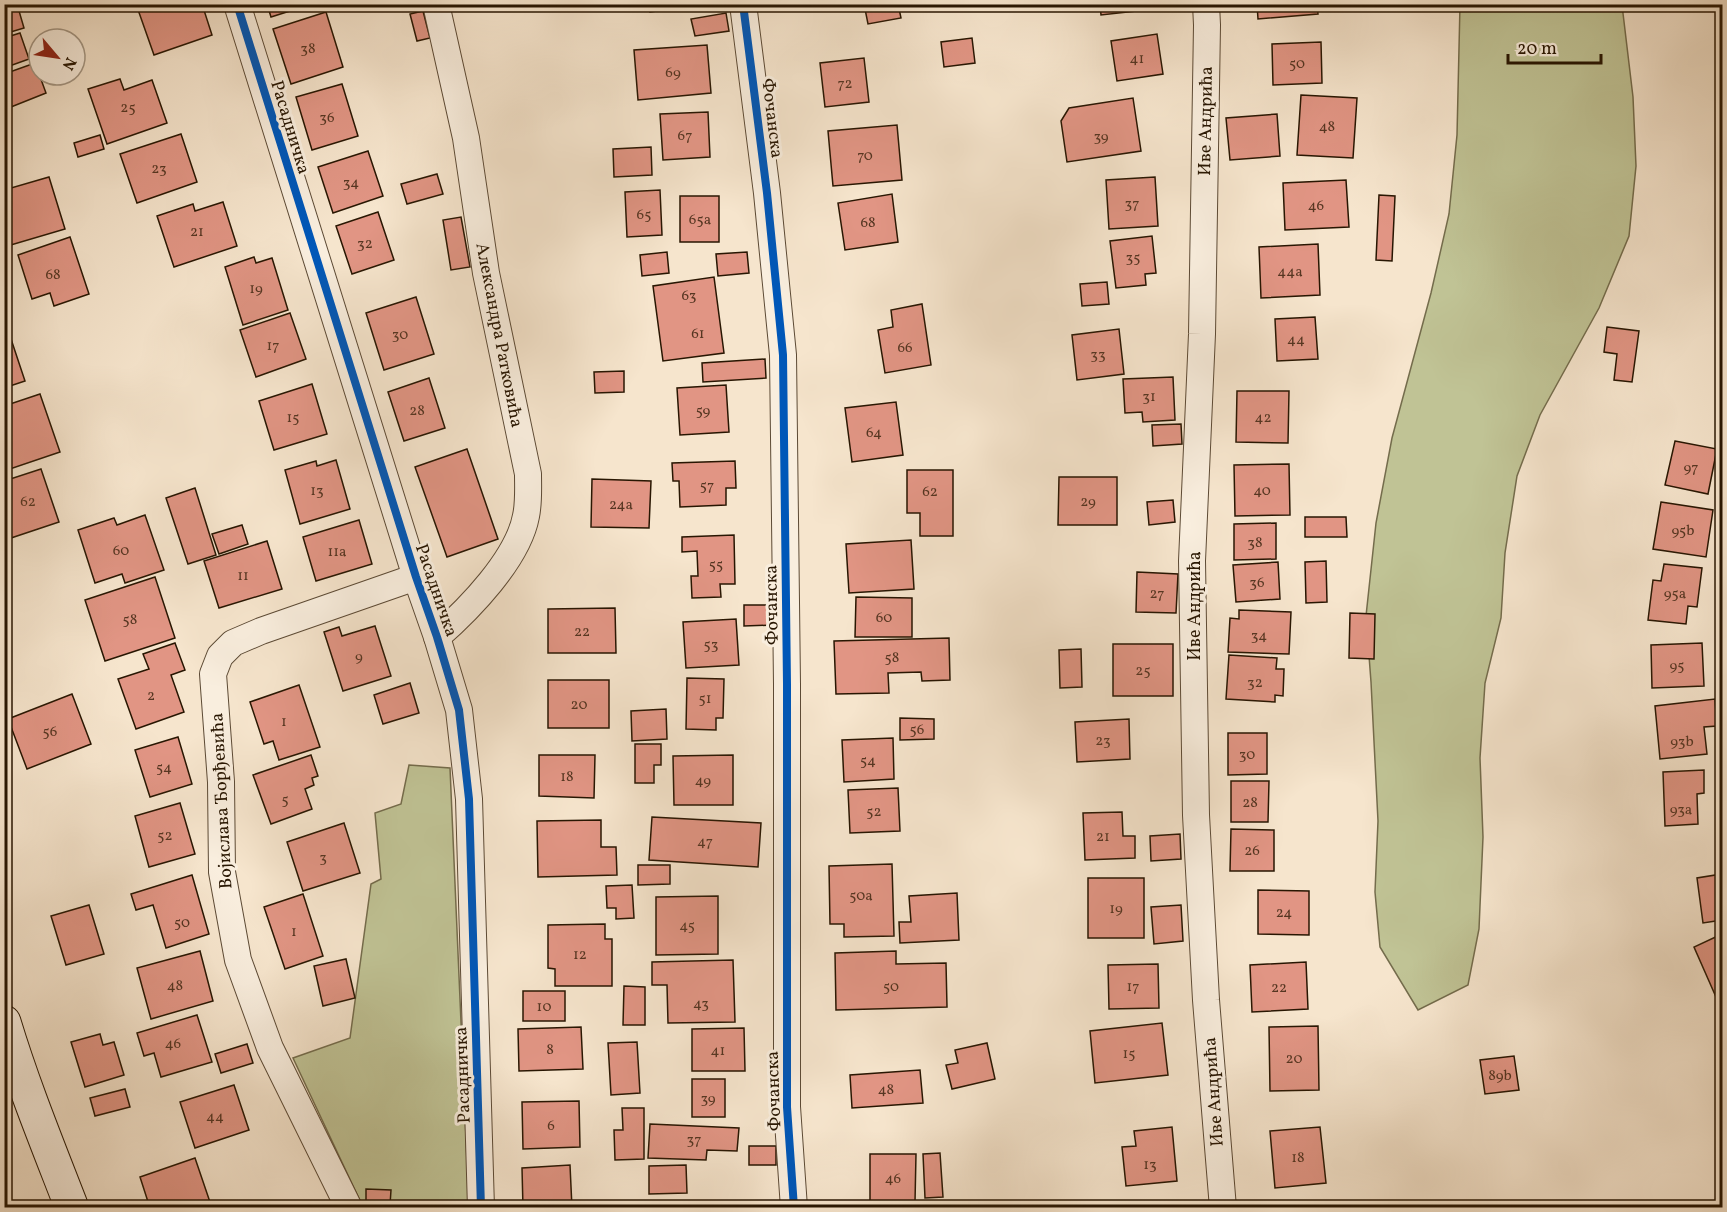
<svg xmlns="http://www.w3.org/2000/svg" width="1727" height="1212" viewBox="0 0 1727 1212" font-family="Vollkorn,serif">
<rect width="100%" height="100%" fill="#f6e5cd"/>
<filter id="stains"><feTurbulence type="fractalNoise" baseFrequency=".00333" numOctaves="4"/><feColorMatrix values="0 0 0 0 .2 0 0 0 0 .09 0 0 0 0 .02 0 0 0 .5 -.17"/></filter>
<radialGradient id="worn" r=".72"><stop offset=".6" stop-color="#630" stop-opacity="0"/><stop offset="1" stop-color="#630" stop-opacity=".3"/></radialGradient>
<g fill="#c0c395" stroke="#746c4c" stroke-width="1.5">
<polygon points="1460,5 1622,5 1633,97 1636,166 1629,236 1599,308 1540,415 1517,476 1505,553 1501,618 1485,683 1480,758 1483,837 1479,929 1468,985 1418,1010 1380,947 1375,892 1378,821 1371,682 1366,616 1376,523 1392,438 1431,293 1449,214 1457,135"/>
<polygon points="409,765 450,768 469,1207 363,1207 293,1058 350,1038 371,884 381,879 375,813 401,804"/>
</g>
<g fill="#e19584" stroke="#281602" stroke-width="1.5">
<polygon points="4,4 17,4 24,28 4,34"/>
<polygon points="136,4 202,4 212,35 154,55"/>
<polygon points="267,4 312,4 271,17"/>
<polygon points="649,4 697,4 697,6 650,12"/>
<polygon points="864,4 898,4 901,18 868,24"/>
<polygon points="1100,4 1162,4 1163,8 1101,15"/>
<polygon points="1257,4 1317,4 1318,14 1258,19"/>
<polygon points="423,11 430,38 417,41 410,14"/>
<polygon points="326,12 343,67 291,84 273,29"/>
<polygon points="726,13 729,31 695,36 691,19"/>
<polygon points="20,33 29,59 4,68 4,38"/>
<polygon points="1157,34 1163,74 1117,81 1111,41"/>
<polygon points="972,38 975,63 944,67 941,42"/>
<polygon points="1321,42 1322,83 1273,85 1272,44"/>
<polygon points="707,45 711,93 638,100 634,50"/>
<polygon points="864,58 869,102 825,107 820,63"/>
<polygon points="35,63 46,93 11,107 4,89 4,74"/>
<polygon points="120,79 124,90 152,80 167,123 107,144 88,89"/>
<polygon points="342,84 358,136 312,150 296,97"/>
<polygon points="1301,95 1357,98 1353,158 1297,155"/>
<polygon points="1133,98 1141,151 1067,162 1061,121 1069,108"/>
<polygon points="708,112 710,157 663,160 660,114"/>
<polygon points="1277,114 1280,156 1230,160 1226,118"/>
<polygon points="897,125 902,180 833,186 828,131"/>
<polygon points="181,134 197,182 137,203 120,154"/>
<polygon points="100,135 104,149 78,157 74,143"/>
<polygon points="651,147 652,175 614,177 613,149"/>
<polygon points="368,151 383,196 333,213 318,167"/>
<polygon points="437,174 443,194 407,204 401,184"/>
<polygon points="49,177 65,229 4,247 4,190"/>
<polygon points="1155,177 1158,226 1109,229 1106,180"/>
<polygon points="1346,180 1349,227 1285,230 1283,183"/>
<polygon points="660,190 662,235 627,237 625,192"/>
<polygon points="892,194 898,242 845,250 838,203"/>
<polygon points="1379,195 1395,196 1392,261 1376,260"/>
<rect x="680" y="196" width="39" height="46"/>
<polygon points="223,202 237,246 174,267 157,216 193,204 195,211"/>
<polygon points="378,212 394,260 352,274 336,226"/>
<polygon points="461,217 470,267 451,270 443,220"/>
<polygon points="1152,236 1156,273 1145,274 1146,285 1116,288 1110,241"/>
<polygon points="70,237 89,294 54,306 50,293 32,299 18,255"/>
<polygon points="1318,244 1320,295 1261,298 1259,247"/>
<polygon points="667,252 669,273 642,276 640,255"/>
<polygon points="747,252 749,273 718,276 716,254"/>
<polygon points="254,257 256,263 272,258 288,310 243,325 225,267"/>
<polygon points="714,277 724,353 663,361 653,286"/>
<polygon points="1107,282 1109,304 1082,306 1080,284"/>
<polygon points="416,297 434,354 384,370 366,313"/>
<polygon points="922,304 931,365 885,373 878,330 893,327 891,310"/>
<polygon points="290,313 306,359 256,377 240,330"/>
<polygon points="1315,317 1318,359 1277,361 1275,319"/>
<polygon points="1607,327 1639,331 1632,382 1614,380 1617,354 1604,352"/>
<polygon points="1119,329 1124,374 1077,380 1072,335"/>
<polygon points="10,336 25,381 4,388 4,338"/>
<polygon points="765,359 766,378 703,382 702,363"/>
<polygon points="624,371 624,392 595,393 594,372"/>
<polygon points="1173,377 1175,420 1143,422 1142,412 1125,413 1123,379"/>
<polygon points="429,378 445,428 404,441 388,392"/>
<polygon points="312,384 327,434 274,450 259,401"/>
<polygon points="726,385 729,432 680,435 677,388"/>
<polygon points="1237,391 1289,391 1288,443 1236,442"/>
<polygon points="40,394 60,452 4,471 4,406"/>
<polygon points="896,402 903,455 852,462 845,408"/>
<polygon points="1181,424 1182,444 1153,446 1152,425"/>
<polygon points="1675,441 1717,449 1708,494 1665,485"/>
<polygon points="467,449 498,539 447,557 415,467"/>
<polygon points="336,460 350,509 300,524 285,470 316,461 317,466"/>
<polygon points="735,461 736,488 726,488 726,505 680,507 679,481 673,481 672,463"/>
<polygon points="1289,464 1290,515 1235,516 1234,465"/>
<polygon points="41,469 59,522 8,539 4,530 4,481"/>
<polygon points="907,470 953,470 953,536 920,536 920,513 907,513"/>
<polygon points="1059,477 1117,477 1117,525 1058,525"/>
<polygon points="592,479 651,481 649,528 591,527"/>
<polygon points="195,488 216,555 188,564 166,498"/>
<polygon points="1173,500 1175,522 1149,525 1147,502"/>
<polygon points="1661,502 1713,510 1706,557 1653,549"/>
<polygon points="145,515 164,570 125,583 122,574 95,583 78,530 114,518 117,525"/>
<polygon points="1305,517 1346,517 1347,537 1305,537"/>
<polygon points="359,520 372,564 316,581 303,537"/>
<polygon points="1276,523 1276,559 1234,560 1234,524"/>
<polygon points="242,525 248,544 219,554 212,534"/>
<polygon points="734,535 735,584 720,584 721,597 692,598 691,576 698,576 697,551 682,552 682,537"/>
<polygon points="911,540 914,589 849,593 846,544"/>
<polygon points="267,541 282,589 219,608 204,561"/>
<polygon points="1326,561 1327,602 1306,603 1305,562"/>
<polygon points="1278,562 1280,599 1236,602 1233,565"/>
<polygon points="1664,564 1702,568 1697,607 1688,606 1686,624 1648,620 1653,580 1661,581"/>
<polygon points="1137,572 1178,574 1176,613 1136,612"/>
<polygon points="155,577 175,638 105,661 85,600"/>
<polygon points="856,597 912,598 912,637 855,637"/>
<polygon points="744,605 773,605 773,625 744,626"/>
<polygon points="615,608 616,653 548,653 548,609"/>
<polygon points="1239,610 1291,612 1289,654 1228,652 1230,618 1239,619"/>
<polygon points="1350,613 1375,614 1374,659 1349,658"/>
<polygon points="736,619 739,665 686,668 683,622"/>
<polygon points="375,626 391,676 343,691 324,632 339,627 342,636"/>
<polygon points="949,638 950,680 922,681 921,672 888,673 889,693 836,694 834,641"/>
<polygon points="175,643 185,670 171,675 184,712 136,729 118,679 149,669 143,654"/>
<polygon points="1702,643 1704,686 1652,688 1651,645"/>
<rect x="1113" y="644" width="60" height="52"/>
<polygon points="1081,649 1082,687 1060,688 1059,650"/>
<polygon points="1229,655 1277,658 1276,669 1284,669 1283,696 1275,695 1275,702 1226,699"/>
<polygon points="687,678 724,679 723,718 716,718 716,730 686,729"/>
<rect x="548" y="680" width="61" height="48"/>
<polygon points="410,683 419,713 383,724 374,695"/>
<polygon points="299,685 320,747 279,760 273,741 264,744 250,702"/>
<polygon points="72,694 91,744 27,769 8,719"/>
<polygon points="1715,699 1717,726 1704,727 1707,754 1660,759 1655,706"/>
<polygon points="666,709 667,739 632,741 631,711"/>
<polygon points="900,718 934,719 934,739 900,740"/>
<polygon points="1129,719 1130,759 1077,762 1075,722"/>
<polygon points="1228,733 1267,733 1267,774 1228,775"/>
<polygon points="178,737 192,784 150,797 135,750"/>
<polygon points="893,738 894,779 844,782 842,740"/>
<polygon points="635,744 661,744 661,765 654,765 654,783 635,783"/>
<polygon points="311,755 318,776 312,778 314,785 305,789 312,809 271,824 253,775"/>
<polygon points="539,755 595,755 594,798 539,796"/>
<polygon points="733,755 733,805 674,805 673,756"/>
<polygon points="1704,770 1704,793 1697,794 1698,824 1665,826 1663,772"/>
<polygon points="1231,781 1269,781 1268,822 1231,822"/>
<polygon points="898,788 900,831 850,833 848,790"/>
<polygon points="180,803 195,854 149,867 135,816"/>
<polygon points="1122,812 1123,836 1135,836 1135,858 1085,860 1083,813"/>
<polygon points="652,817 761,823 758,867 649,860"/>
<polygon points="601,820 601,847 616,847 617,875 538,877 537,821"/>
<polygon points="344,823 360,873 303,891 287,842"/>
<polygon points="1231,829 1274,830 1274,871 1230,871"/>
<polygon points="1180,834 1181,859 1151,861 1150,836"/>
<polygon points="892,864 894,936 844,937 844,924 830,924 829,866"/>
<polygon points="638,865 670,865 670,884 638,885"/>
<polygon points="1722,874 1722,920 1703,923 1697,878"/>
<polygon points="192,875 209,934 166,948 153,905 136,910 131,894"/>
<rect x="1088" y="878" width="56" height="60"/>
<polygon points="632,885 634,918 616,919 616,908 607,908 606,886"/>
<polygon points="1258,890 1309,891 1309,935 1258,934"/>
<polygon points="957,893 959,940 900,943 899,922 911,922 909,896"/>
<polygon points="303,894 323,956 285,969 264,907"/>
<polygon points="718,896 718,954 656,955 656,897"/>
<polygon points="89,905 104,954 66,965 51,916"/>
<polygon points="1181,905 1183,941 1154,944 1151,907"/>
<polygon points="605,924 605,939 612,939 612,986 555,986 555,969 548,968 548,925"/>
<polygon points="1722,934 1722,994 1716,997 1694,947"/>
<polygon points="200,951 213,1001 151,1019 137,968"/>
<polygon points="896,951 896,964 946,963 947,1007 836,1010 835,953"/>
<polygon points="346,959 355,998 323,1006 314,966"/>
<polygon points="733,960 735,1022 668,1023 667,985 652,985 652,962"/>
<polygon points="1306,962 1308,1009 1252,1012 1250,965"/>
<polygon points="1158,964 1159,1008 1109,1009 1108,965"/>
<polygon points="624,986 645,987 645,1025 623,1025"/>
<rect x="523" y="991" width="42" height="30"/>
<polygon points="197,1015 212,1062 161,1077 154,1053 144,1056 137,1033"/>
<polygon points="1162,1023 1168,1075 1095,1083 1090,1031"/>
<polygon points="1318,1026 1319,1090 1270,1091 1269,1027"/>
<polygon points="581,1027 583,1069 519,1071 518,1029"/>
<polygon points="744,1028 745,1071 692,1071 692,1029"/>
<polygon points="100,1034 103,1045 114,1042 124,1075 85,1087 71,1042"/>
<polygon points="637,1042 640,1093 611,1095 608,1043"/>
<polygon points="987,1043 995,1079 952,1089 946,1065 958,1063 955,1050"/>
<polygon points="247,1044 253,1063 221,1073 215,1054"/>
<polygon points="1514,1056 1519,1090 1485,1094 1480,1060"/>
<polygon points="920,1070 923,1103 852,1108 850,1075"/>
<rect x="692" y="1079" width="33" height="38"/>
<polygon points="234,1085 249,1130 195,1148 180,1102"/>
<polygon points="125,1089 130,1107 95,1116 90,1098"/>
<polygon points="579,1101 580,1147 523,1149 522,1102"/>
<polygon points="622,1108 644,1108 644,1159 615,1160 614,1130 623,1130"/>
<polygon points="650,1124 739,1128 737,1151 707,1150 706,1160 648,1158"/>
<polygon points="1172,1127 1177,1181 1126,1186 1122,1147 1136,1146 1134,1131"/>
<polygon points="1320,1127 1326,1183 1275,1188 1270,1131"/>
<rect x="749" y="1146" width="27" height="19"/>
<polygon points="940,1153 943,1197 925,1198 923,1154"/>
<polygon points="870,1154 916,1154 915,1202 870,1202"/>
<polygon points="195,1158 212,1208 150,1208 140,1177"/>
<polygon points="570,1165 572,1208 523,1208 522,1168"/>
<polygon points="686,1165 687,1193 649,1194 649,1166"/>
<polygon points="366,1189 391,1190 390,1205 366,1204"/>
</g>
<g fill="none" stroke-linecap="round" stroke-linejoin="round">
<g stroke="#5c4a35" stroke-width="28">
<g id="street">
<polyline points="237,4 416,577 437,637 459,710 469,799 481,1208"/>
<path d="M 436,4 L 466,138 L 486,273 L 528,474 C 528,488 529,502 526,516 C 518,559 469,609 437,637"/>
<polyline points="743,4 767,193 783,355 787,684 787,1107 794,1208"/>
<polyline points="1206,4 1207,25 1202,334 1192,561 1196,815 1206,1000 1223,1208"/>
<polyline points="349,1208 270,1048 238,960 222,872 221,782 213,674 220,656 233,643 261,631 416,577"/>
</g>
</g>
<g stroke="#281602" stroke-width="35">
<path id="secondary" d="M 4,1022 C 23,1085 48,1146 72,1208"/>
</g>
<use href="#street" stroke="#f9eede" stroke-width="26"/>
<use href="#secondary" stroke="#f9eede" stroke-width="33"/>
<g stroke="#f9eede" stroke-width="11">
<g id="cycleway">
<polyline points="237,4 416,577 437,637 459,710 469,799 481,1208"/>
<polyline points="743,4 767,193 783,355 787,684 787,1107 794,1208"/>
</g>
</g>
<use href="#cycleway" stroke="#0057b8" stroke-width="8"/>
</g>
<g text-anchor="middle" stroke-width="6" stroke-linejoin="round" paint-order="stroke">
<g font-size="15" fill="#563622">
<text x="308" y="53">38</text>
<text x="1137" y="63">41</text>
<text x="1297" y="68">50</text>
<text x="673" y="77">69</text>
<text x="845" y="88">72</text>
<text x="128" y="112">25</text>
<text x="327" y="122">36</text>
<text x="1327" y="131">48</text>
<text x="685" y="140">67</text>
<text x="1101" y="141">39</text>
<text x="865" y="160">70</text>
<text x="159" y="173">23</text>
<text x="351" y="187">34</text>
<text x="1132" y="208">37</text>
<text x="1316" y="210">46</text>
<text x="644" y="219">65</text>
<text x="700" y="224">65a</text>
<text x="868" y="227">68</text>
<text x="197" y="236">21</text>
<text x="365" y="248">32</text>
<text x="1133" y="262">35</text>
<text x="1290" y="276">44a</text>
<text x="53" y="279">68</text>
<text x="256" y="293">19</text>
<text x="689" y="300">63</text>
<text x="698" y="338">61</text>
<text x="400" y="339">30</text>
<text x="1296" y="344">44</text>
<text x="273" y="350">17</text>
<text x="905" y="352">66</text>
<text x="1098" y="359">33</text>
<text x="1149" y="401">31</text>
<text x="417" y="415">28</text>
<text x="703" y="415">59</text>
<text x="293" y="422">15</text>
<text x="1263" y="422">42</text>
<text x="874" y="437">64</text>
<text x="1691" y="472">97</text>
<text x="707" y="490">57</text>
<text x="317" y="495">13</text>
<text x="1262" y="495">40</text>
<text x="930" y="496">62</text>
<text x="28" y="506">62</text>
<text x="1088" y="506">29</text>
<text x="621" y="509">24a</text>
<text x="1683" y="535">95b</text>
<text x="1255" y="547">38</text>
<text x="121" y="555">60</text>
<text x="337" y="556">11a</text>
<text x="716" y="569">55</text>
<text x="243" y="580">11</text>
<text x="1257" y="587">36</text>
<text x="1157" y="598">27</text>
<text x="1675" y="598">95a</text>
<text x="884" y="622">60</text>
<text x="130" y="624">58</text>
<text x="582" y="636">22</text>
<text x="1259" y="640">34</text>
<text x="711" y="649">53</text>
<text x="359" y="661">9</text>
<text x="892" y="662">58</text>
<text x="1677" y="670">95</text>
<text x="1143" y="675">25</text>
<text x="1255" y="687">32</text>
<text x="151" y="700">2</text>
<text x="705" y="703">51</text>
<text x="579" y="709">20</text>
<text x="284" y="726">1</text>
<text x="917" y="734">56</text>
<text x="50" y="736">56</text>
<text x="1103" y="745">23</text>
<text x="1682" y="746">93b</text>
<text x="1247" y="759">30</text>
<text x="868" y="765">54</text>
<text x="164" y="772">54</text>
<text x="567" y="781">18</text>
<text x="703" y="785">49</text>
<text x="285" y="804">5</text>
<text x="1250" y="807">28</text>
<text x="1681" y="814">93a</text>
<text x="874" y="816">52</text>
<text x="165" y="840">52</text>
<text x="1103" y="841">21</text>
<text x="705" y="846">47</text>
<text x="1252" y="855">26</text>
<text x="323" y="862">3</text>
<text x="861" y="900">50a</text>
<text x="1116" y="913">19</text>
<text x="1284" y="917">24</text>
<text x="182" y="927">50</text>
<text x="687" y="930">45</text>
<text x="294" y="936">1</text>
<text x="580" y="959">12</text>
<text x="175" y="990">48</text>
<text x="891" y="991">50</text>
<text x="1133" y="991">17</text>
<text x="1279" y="992">22</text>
<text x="701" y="1008">43</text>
<text x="544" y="1011">10</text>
<text x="173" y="1048">46</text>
<text x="550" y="1054">8</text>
<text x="718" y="1055">41</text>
<text x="1129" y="1058">15</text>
<text x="1294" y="1063">20</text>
<text x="1500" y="1080">89b</text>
<text x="886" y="1094">48</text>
<text x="708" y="1103">39</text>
<text x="215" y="1121">44</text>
<text x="551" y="1130">6</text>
<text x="694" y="1144">37</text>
<text x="1298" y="1162">18</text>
<text x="1150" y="1169">13</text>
<text x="893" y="1183">46</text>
</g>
<g font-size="18" fill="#281602" stroke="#f9eede">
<text transform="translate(773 118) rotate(83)" y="6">Фочанска</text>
<text transform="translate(1205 121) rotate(-89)" y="6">Иве Андрића</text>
<text transform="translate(291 127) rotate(73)" y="6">Расадничка</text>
<text transform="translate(500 335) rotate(79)" y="6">Александра Ратковића</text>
<text transform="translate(437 590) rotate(71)" y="6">Расадничка</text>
<text transform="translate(771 605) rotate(-91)" y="6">Фочанска</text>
<text transform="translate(1194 606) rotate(-90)" y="6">Иве Андрића</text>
<text transform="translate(221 801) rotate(-93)" y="6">Војислава Ђорђевића</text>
<text transform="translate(462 1075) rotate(-92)" y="6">Расадничка</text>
<text transform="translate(773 1091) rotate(-92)" y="6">Фочанска</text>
<text transform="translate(1213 1092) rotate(-94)" y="6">Иве Андрића</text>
</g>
</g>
<rect width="1727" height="1212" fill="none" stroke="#f6e5cd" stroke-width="24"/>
<rect x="6" y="6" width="1715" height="1200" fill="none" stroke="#281602" stroke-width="3"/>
<rect x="12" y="12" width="1703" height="1188" fill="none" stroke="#281602" stroke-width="1.5"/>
<g transform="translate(57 57) rotate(119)"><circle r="28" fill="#f9eede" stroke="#a59886" stroke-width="1.5"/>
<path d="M0-4.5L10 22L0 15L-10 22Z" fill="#8f2418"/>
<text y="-9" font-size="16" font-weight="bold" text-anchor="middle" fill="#281602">N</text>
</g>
<path d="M1508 54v9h93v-9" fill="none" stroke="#281602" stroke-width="3"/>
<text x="1517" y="54" font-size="18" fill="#281602" stroke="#f9eede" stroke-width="4.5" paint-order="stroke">20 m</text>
<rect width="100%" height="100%" filter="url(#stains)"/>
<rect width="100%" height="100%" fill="url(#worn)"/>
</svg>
